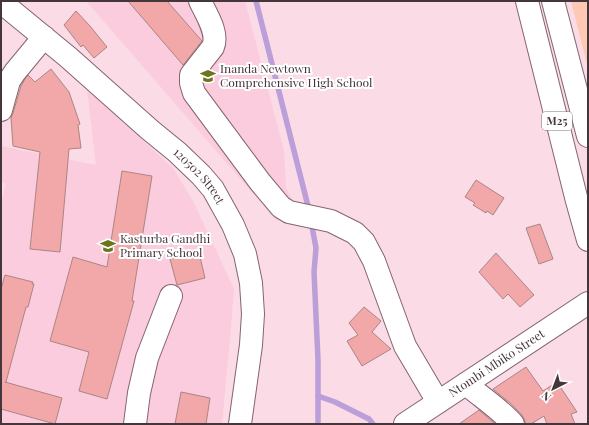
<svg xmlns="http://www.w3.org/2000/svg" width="589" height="425" viewBox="0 0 589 425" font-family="'Playfair Display',serif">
<rect width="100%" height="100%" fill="#fadbe6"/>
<g fill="#fbccdd">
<polygon points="86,1 245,1 284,151 286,188 294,203 277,221"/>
<polygon points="87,89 173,168 193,201 234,289 231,327 222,424 1,424 1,203 6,184 1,181 1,146 96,165"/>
</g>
<polygon fill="#fec8b2" points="571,1 588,1 588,68"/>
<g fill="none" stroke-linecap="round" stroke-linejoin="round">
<g stroke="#bc9ed8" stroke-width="5.5">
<polyline points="256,1 271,60 309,210"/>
<polyline points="311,221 316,248 314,272 318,360 318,424"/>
<polyline points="318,396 335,402 369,419 373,424"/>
</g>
</g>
<g fill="#f2a8a8" stroke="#ab8584">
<polygon points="128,1 167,1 202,41 184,64 183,65"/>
<polygon points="76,11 90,26 107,47 94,58 83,45 81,47 64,25"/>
<polygon points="51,69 69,92 80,124 78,125 81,148 69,149 60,252 30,249 40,152 13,146 11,118 13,113 21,86 25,79 28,75 35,82"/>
<polygon points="122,171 152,176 132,301 134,301 107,399 79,391 89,352 50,341 73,257 107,267"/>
<polygon points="476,180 504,198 493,215 487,211 486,213 473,205 475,203 465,197"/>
<polygon points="540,224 553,259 539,264 526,228"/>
<polygon points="194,253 196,259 200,257 205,278 177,285 170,259"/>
<polygon points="496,253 534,295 520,307 508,294 503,299 479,272"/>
<polygon points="5,275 33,282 32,284 34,284 28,307 26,307 6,382 5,382 62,398 55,424 1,409 1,289"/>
<polygon points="364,307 381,321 372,332 391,349 362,366 347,341 358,335 349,323"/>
<polygon points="526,367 543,391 557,382 577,412 571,414 575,424 547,424 544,416 531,424 525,424 525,421 522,415 510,403 493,389"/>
<polygon points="181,392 210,398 206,424 175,424"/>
<polygon points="479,410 495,424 459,424"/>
</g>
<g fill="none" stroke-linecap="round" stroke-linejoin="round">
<g stroke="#856470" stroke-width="24">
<g id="minor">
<path d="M 200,1 C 206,14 219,33 213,47 L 191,75 L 191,83 L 194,93 L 260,182 L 281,207 L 289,212 L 331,221 L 355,233 L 364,242 L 374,261 L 405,346 L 438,402"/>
<path id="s1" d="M 1,2 L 68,57 L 150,130 L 177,152 L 201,175 L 213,189 L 233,225 L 245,254 L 251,283 L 253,314 L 251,345 L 240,424"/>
<polyline points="1,110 9,81 15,72 44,37"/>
<path d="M 466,384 C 481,397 499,408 513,424"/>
<polyline points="135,424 139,393 147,358 171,296"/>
<path id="s2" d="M 405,424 L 588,303"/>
</g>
</g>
<g stroke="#856470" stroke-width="24">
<g id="major">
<polyline points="527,1 577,201 588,240"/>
<polyline points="553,1 588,136"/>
</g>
</g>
<use href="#minor" stroke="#fff" stroke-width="22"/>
<use href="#major" stroke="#fff" stroke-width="22"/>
</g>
<defs>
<g id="school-bare" transform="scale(1.2)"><path d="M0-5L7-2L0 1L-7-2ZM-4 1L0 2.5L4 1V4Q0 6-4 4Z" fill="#6c741c" stroke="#fff" stroke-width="2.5" paint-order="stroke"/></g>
</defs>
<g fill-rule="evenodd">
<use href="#school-bare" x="208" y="76"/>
<use href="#school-bare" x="108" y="246"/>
</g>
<g text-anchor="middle" stroke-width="4" stroke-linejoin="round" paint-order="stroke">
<rect fill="#fff" stroke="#7d7276" stroke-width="1" x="542" y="112" width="30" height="18" rx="3"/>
<g font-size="11" font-weight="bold" fill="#45363b">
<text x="557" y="125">M25</text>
</g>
<g font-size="12" fill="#45363b" stroke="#fff" text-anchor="start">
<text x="220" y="73">Inanda Newtown<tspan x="220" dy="14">Comprehensive High School</tspan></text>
<text x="120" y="243">Kasturba Gandhi<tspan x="120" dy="14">Primary School</tspan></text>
</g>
<g font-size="12" fill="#45363b" stroke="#fff">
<text dy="4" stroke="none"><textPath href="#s1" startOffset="264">120502 Street</textPath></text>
<text dy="4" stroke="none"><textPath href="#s2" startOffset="110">Ntombi Mbiko Street</textPath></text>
</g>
</g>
<rect width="589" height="425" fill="none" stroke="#45363b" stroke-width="4"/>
<g transform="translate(553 389) rotate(222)" stroke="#ffffff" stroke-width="3" paint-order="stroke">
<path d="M0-3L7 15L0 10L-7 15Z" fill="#45363b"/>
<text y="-6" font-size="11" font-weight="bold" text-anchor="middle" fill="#45363b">N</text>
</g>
</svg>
